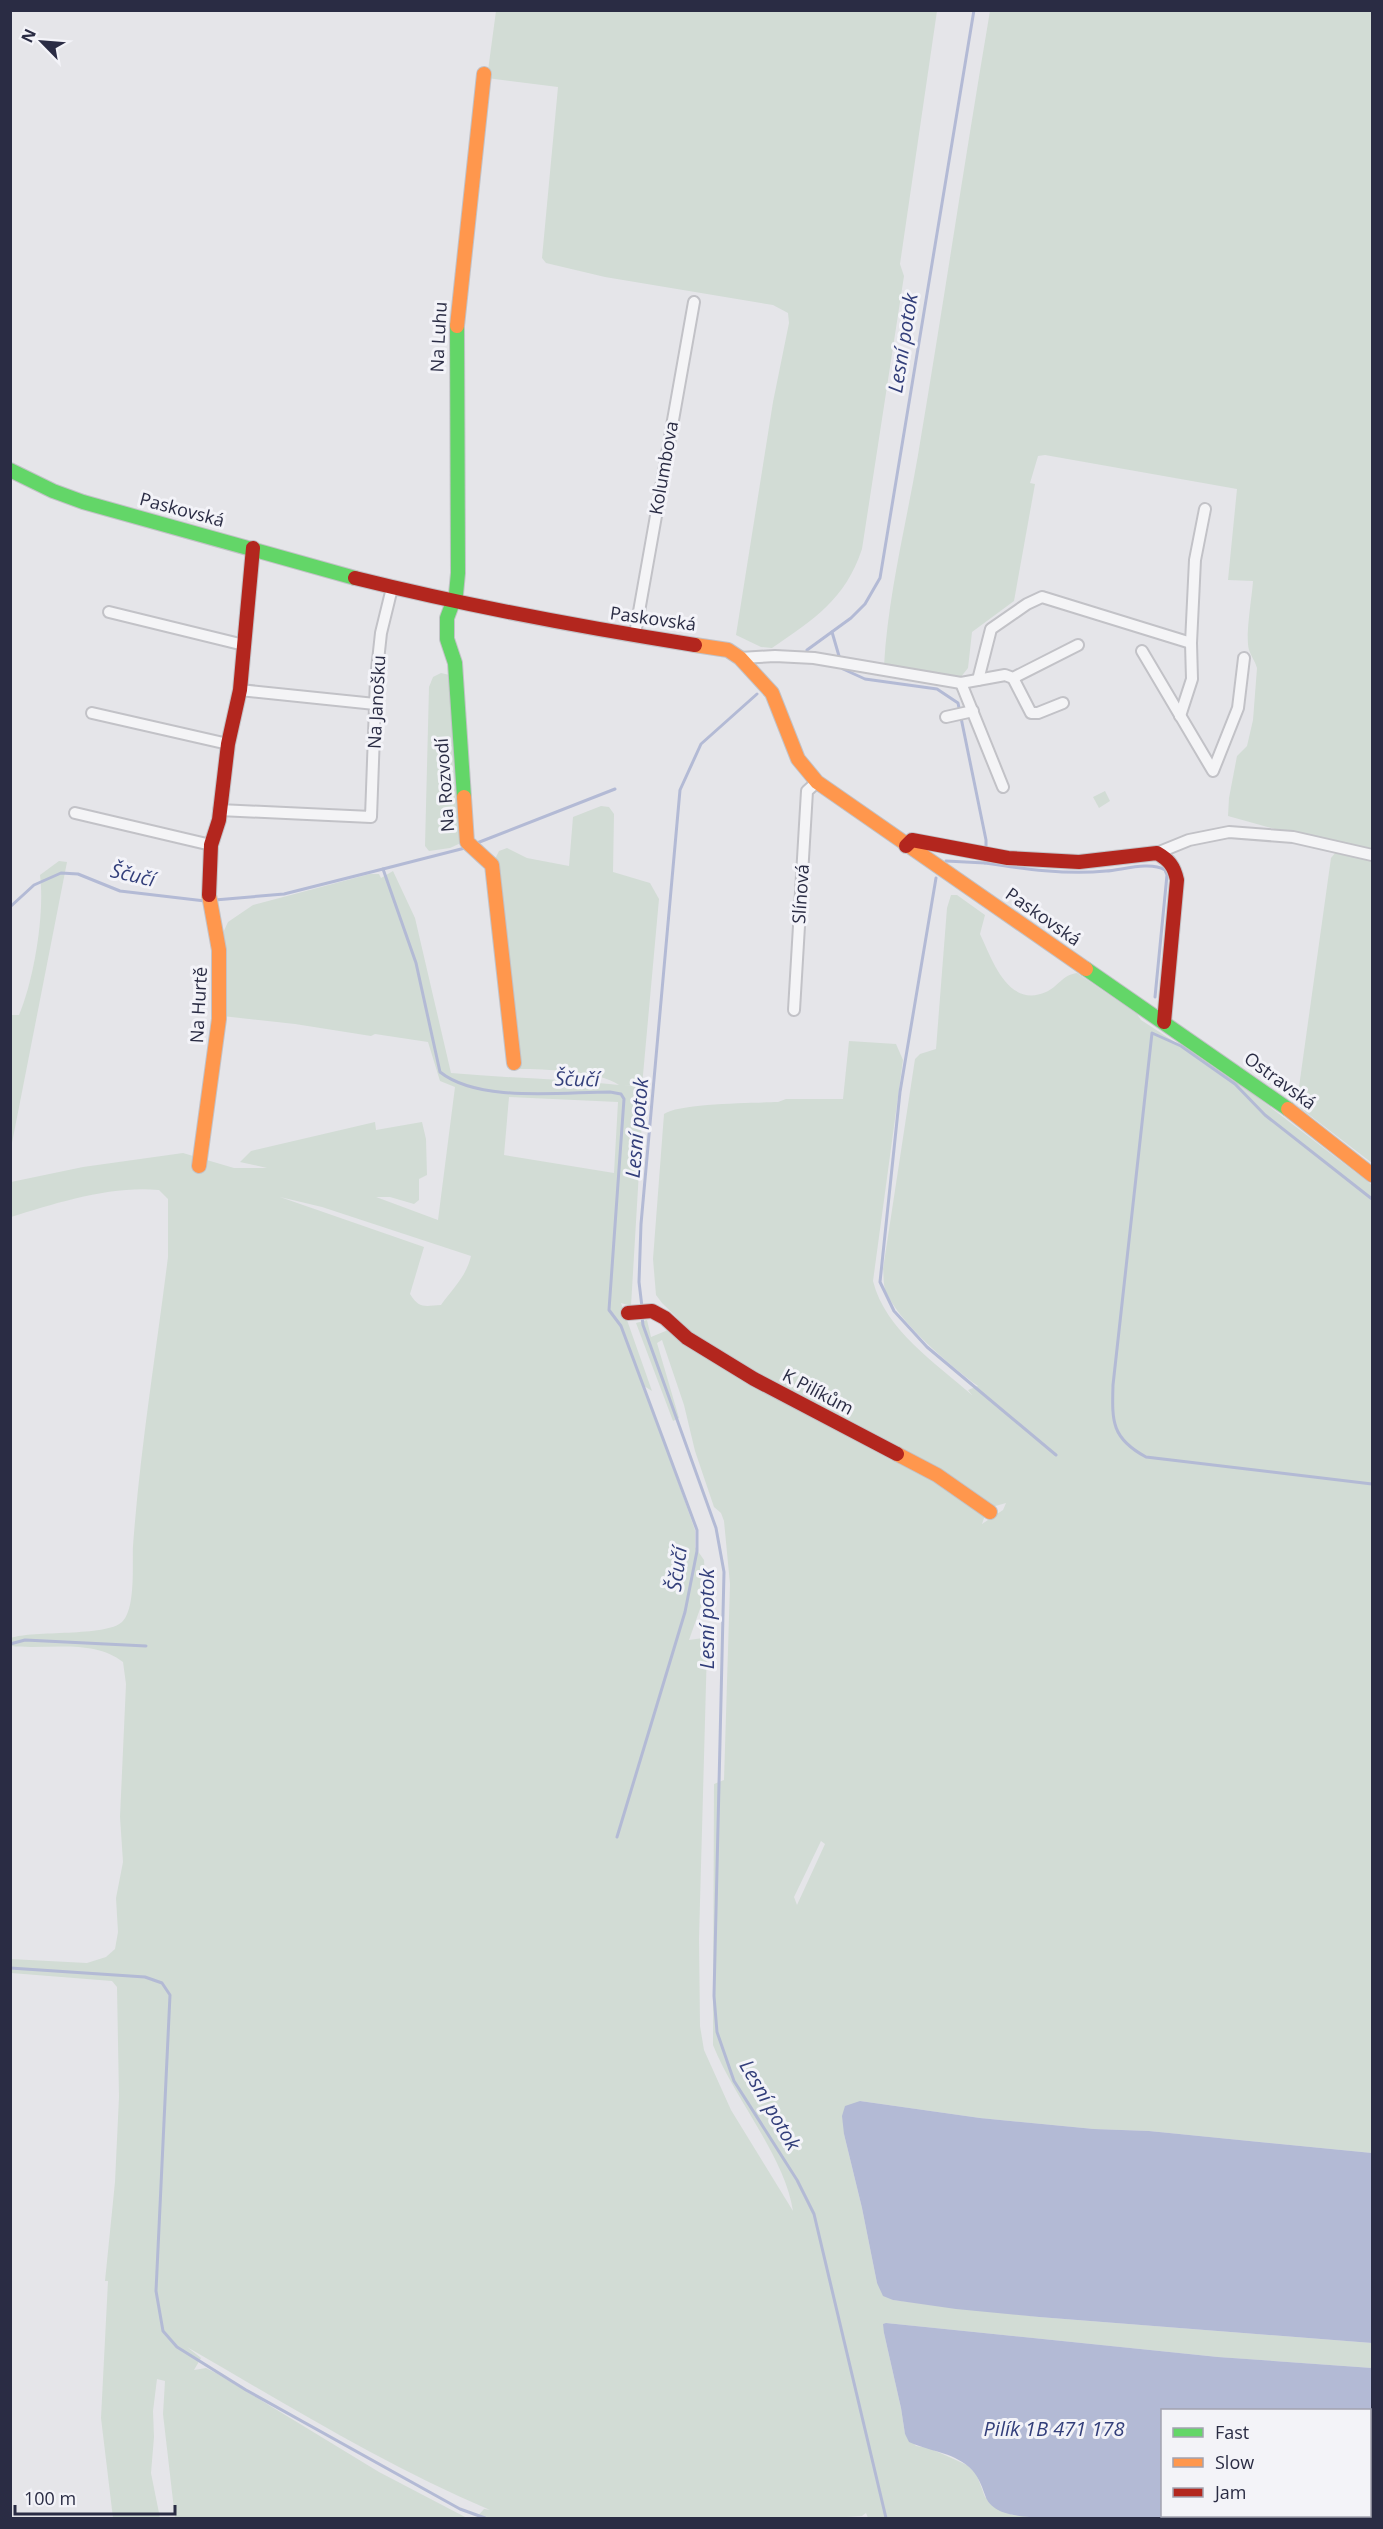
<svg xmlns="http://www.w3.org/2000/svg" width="1383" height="2529" viewBox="0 0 1383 2529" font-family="'Open Sans',sans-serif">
<rect width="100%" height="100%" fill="#e5e5e9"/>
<g fill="#d2dcd5" fill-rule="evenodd">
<path d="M 496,11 L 937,11 L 900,264 L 904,276 L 862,549 C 845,600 814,619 772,648 L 761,647 L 736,635 L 773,402 L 789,323 L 788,313 L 773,305 L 605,277 L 546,263 L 542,258 L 558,87 L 487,78 Z"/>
<path d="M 990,11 L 1372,11 L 1372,850 L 1275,829 L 1228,816 L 1229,798 L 1237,756 L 1247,746 L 1253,720 L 1257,668 C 1255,661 1251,656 1249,650 C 1245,637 1252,597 1253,581 L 1228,580 L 1237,489 L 1045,455 L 1038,456 L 1030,483 L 1035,484 L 1014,601 L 972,632 L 968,668 L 960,678 L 884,666 C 888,595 906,525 918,455 C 943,307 965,158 990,11 Z"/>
<polygon points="441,673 454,676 463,842 450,848 429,851 425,846 429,687 433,677"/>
<polygon points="1105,791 1110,801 1099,808 1093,797"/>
<path d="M 601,806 L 609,807 L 614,814 L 613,872 L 650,883 L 659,899 L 642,1086 L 625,1085 L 644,1087 L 631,1306 L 621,1303 L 652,1391 L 644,1386 L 695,1530 L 695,1547 L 704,1560 L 706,1592 L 689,1640 L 703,1638 L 707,1648 L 699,1939 L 700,2026 L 704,2050 L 731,2110 L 793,2211 C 785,2157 734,2098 713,2045 L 714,1784 L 724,1780 L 730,1584 L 724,1521 L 721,1513 L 714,1507 L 695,1451 L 684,1405 L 662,1340 L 657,1343 L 679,1418 L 673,1421 L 636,1323 L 647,1320 L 651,1337 L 668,1330 L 934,1476 L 985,1515 L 982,1524 L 1003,1510 L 1006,1503 L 992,1507 L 972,1495 L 973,1491 L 709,1349 L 662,1303 L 656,1295 L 653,1259 L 664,1114 C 679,1103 756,1103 778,1102 L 786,1099 L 843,1099 L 849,1041 L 896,1044 L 903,1060 L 873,1281 C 885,1330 937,1364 972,1395 L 968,1390 L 978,1386 C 951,1367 899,1322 886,1292 C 883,1285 884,1276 883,1269 L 915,1059 L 920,1054 L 936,1049 L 947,908 L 951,895 L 957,895 L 985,915 L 980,934 C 992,959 1008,1009 1046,992 C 1058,987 1062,975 1077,973 L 1137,1014 L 1141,1020 L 1245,1088 L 1372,1185 L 1372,2153 L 1149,2131 L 1094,2129 L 980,2118 L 860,2101 L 844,2134 L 862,2208 L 877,2283 L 893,2300 L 1039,2317 L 1372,2343 L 1372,2368 L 1218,2357 L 886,2323 L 884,2333 L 901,2408 L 905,2434 L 916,2446 L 929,2448 L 967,2465 L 976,2473 L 985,2497 L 1012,2515 L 1042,2518 L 868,2518 L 866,2513 L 862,2516 L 847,2517 L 849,2518 L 476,2518 L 484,2509 L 490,2510 C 384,2465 286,2404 187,2347 L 201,2358 L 194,2370 L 206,2368 L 216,2373 L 379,2472 L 467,2518 L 175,2518 L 163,2414 L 165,2381 L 157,2379 L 153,2411 L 154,2437 L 151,2473 L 160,2518 L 113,2518 L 101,2418 L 108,2281 L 105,2281 L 115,2182 L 119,2097 L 117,1987 L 112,1981 L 11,1973 L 10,1959 L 87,1963 L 106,1957 L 115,1949 L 118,1932 L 116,1898 L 123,1862 L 120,1817 L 126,1684 L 123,1662 C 93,1638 47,1650 11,1646 L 11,1638 C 33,1630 106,1637 122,1622 C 136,1609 132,1564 133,1546 C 140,1450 156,1353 168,1257 L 168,1199 L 159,1190 C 113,1185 55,1203 11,1217 L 11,1182 L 83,1167 L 183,1153 L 234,1168 L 267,1168 L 240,1162 L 251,1151 L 375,1122 L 376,1130 L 422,1122 L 426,1139 L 427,1175 L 419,1179 L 419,1200 L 414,1204 L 390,1197 L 376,1197 L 438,1220 L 455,1087 L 440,1081 L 428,1042 L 375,1034 L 371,1036 L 295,1024 L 222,1016 L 222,935 L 228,922 L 253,905 L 370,874 L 379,874 L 381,878 L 393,871 L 415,918 L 451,1073 C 507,1078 563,1079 619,1085 C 599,1071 545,1069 519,1069 L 494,861 L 499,851 L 507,848 L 527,858 L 569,866 L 573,817 ZM 509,1097 L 618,1102 L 614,1173 L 504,1155 ZM 280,1197 L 322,1207 L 471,1256 C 466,1277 453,1288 441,1305 C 425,1306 419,1309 410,1294 L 424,1247 ZM 821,1841 L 825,1844 L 797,1905 L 794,1897 Z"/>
<polygon points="1336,852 1372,860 1372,1163 1299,1107 1303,1105 1313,1108 1298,1094 1331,858"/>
<path d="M 59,861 L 67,862 L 11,1148 L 11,1015 L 19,1015 C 34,980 45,913 40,875 Z"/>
</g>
<g fill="#b3bad5" fill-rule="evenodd">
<polygon points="860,2101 980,2118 1094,2129 1149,2131 1372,2153 1372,2343 1039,2317 956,2309 893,2300 883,2296 877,2283 862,2208 844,2134 842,2116 845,2106"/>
<path d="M 886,2323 L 1218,2357 L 1372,2368 L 1372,2518 L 1042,2518 C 1023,2516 992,2517 985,2495 C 981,2484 978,2475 969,2467 C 952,2452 928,2451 909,2442 L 905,2434 L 901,2408 L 884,2333 L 883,2324 ZM 1162,2410 L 1370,2410 L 1370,2516 L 1162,2516 Z"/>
</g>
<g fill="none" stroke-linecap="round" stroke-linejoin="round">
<g stroke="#b3bad5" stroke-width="3">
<polyline points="832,632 839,656"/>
<polyline points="807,650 851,618 865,604 880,578 974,10"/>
<polyline points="843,669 865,679 937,689 958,703 986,840 986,850"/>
<polyline points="477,843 615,789"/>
<path d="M 985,860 L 985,863 C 1024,869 1066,875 1106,871 C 1122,870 1150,861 1165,870 L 1167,875 L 1155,997"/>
<polyline points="946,861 985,863"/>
<polyline points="383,869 465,848"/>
<polyline points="936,878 900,1092 880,1282 894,1311 927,1347 1056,1455"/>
<path d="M 215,900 L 284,894 L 383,869 L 416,963 L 440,1072 C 479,1103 562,1092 610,1092 L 621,1094 L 624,1099 L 609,1310 L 621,1326 L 697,1530 L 697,1551 L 685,1612 L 617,1837"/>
<polyline points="10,907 34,885 61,873 78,874 120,891 205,901"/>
<path d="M 1372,1199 L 1265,1115 L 1235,1084 L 1181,1046 L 1152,1033 L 1113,1385 C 1112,1421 1111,1438 1146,1457 L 1372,1484"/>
<polyline points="642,1307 639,1282 641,1224 680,790 701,744 757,694"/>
<polyline points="642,1317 643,1325 716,1528 724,1572 714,1996 717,2032 734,2081 797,2180 814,2214 886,2518"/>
<polyline points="10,1644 25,1640 146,1646"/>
<polyline points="10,1968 145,1977 162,1983 170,1995 156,2291 163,2331 177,2347 246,2390 460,2509 485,2518"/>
</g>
<g stroke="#c2c2c7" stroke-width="14">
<g id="street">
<polyline points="109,612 244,645"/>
<polyline points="635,634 694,302"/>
<polyline points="1142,651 1213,771 1238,708 1244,658"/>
<polyline points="740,658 775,656 814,658 961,683 1005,675 1013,678 1078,645"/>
<polyline points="1013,678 1031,713 1038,713 1063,703"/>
<polyline points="978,680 991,629 1027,604 1042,597 1191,643"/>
<polyline points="961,683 1003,787"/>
<polyline points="240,690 375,704"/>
<polyline points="92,713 228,744"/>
<polyline points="1180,716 1192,679 1191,643 1195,560 1205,509"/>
<polyline points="946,717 973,711"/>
<polyline points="219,810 371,817 376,679 381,633 392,588"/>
<polyline points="75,813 211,845"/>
<polyline points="1157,853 1189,840 1229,832 1293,837 1372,855"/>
<polyline points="794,1010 807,791 817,782"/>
</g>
</g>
<g stroke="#c2c2c7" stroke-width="16">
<g id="fast">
<polyline points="457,326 458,573 456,594 447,618 447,639 455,663 464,797"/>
<polyline points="10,470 53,491 83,502 355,578"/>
<polyline points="1086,969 1288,1109"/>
</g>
</g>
<g stroke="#c2c2c7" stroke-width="16">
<g id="slow">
<polyline points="457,326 484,74"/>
<polyline points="695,645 728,650 740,658 772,693 798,759 817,782 1086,969"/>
<polyline points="464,797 467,842 492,865 514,1063"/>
<polyline points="1288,1109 1372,1175"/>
<polyline points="199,1166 219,1019 219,950 209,895"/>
<polyline points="897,1454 937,1475 990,1512"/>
</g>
</g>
<g stroke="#c2c2c7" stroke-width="16">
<g id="jam">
<path d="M 355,578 C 468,606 580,627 695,645"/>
<path d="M 906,846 L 912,840 L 1008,858 L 1079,862 L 1157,853 C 1169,860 1174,866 1177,880 L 1164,1022"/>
<polyline points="209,895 211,845 219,820 228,744 240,690 253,548"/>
<polyline points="628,1313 652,1311 665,1318 687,1338 754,1379 897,1454"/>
</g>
</g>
<use href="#street" stroke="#f4f4f6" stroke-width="10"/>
<use href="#fast" stroke="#63d668" stroke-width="14"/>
<use href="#slow" stroke="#ff974d" stroke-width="14"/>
<use href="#jam" stroke="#b3261e" stroke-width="14"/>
</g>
<g text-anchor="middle" stroke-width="6" stroke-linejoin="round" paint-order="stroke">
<g font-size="18" fill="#2a2c44" stroke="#f3f3f8">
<text transform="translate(439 337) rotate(-87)" y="6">Na Luhu</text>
<text transform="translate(664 468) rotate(-80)" y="6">Kolumbova</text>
<text transform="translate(182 510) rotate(15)" y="6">Paskovská</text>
<text transform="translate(653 619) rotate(8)" y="6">Paskovská</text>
<text transform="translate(377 702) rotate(-87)" y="6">Na Janošku</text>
<text transform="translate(445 785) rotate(-94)" y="6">Na Rozvodí</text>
<text transform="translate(801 894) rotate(-86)" y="6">Slínová</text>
<text transform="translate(1043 917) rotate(35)" y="6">Paskovská</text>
<text transform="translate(199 1005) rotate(-87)" y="6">Na Hurtě</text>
<text transform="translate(1280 1081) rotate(36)" y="6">Ostravská</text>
<text transform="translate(818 1392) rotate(28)" y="6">K Pilíkům</text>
</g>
<g font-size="20" font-style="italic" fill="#323e7a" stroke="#f3f3f8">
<text transform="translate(903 343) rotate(-81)" y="7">Lesní potok</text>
<text transform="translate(133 875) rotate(13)" y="7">Ščučí</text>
<text transform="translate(577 1079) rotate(1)" y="7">Ščučí</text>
<text transform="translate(637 1128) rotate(-85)" y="7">Lesní potok</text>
<text transform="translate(677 1569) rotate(-82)" y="7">Ščučí</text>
<text transform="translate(707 1619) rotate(-90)" y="7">Lesní potok</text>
<text transform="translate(770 2105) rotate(60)" y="7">Lesní potok</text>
<text x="1054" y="2436">Pilík 1B 471 178</text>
</g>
</g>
<rect width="1383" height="2529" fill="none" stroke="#2a2c44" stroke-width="24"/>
<rect x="1161" y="2409" width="210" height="108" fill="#f3f3f8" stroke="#a3a3b0" stroke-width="1.5"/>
<rect x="1173" y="2428" width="30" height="9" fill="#63d668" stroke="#a3a3b0" stroke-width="1.5"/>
<text x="1215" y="2439" font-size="18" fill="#2a2c44">Fast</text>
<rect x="1173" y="2458" width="30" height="9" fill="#ff974d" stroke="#a3a3b0" stroke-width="1.5"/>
<text x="1215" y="2469" font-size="18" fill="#2a2c44">Slow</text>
<rect x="1173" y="2488" width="30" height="9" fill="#b3261e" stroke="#a3a3b0" stroke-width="1.5"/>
<text x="1215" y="2499" font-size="18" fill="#2a2c44">Jam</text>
<g transform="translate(42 42) rotate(295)" stroke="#f3f3f8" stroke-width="4.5" paint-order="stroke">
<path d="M0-4.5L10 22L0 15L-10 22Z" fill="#2a2c44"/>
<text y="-9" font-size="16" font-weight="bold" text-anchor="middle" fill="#2a2c44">N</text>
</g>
<path d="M15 2505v9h160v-9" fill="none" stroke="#2a2c44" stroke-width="3"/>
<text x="24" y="2505" font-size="18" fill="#2a2c44" stroke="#f3f3f8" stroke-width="4.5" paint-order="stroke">100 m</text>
</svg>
